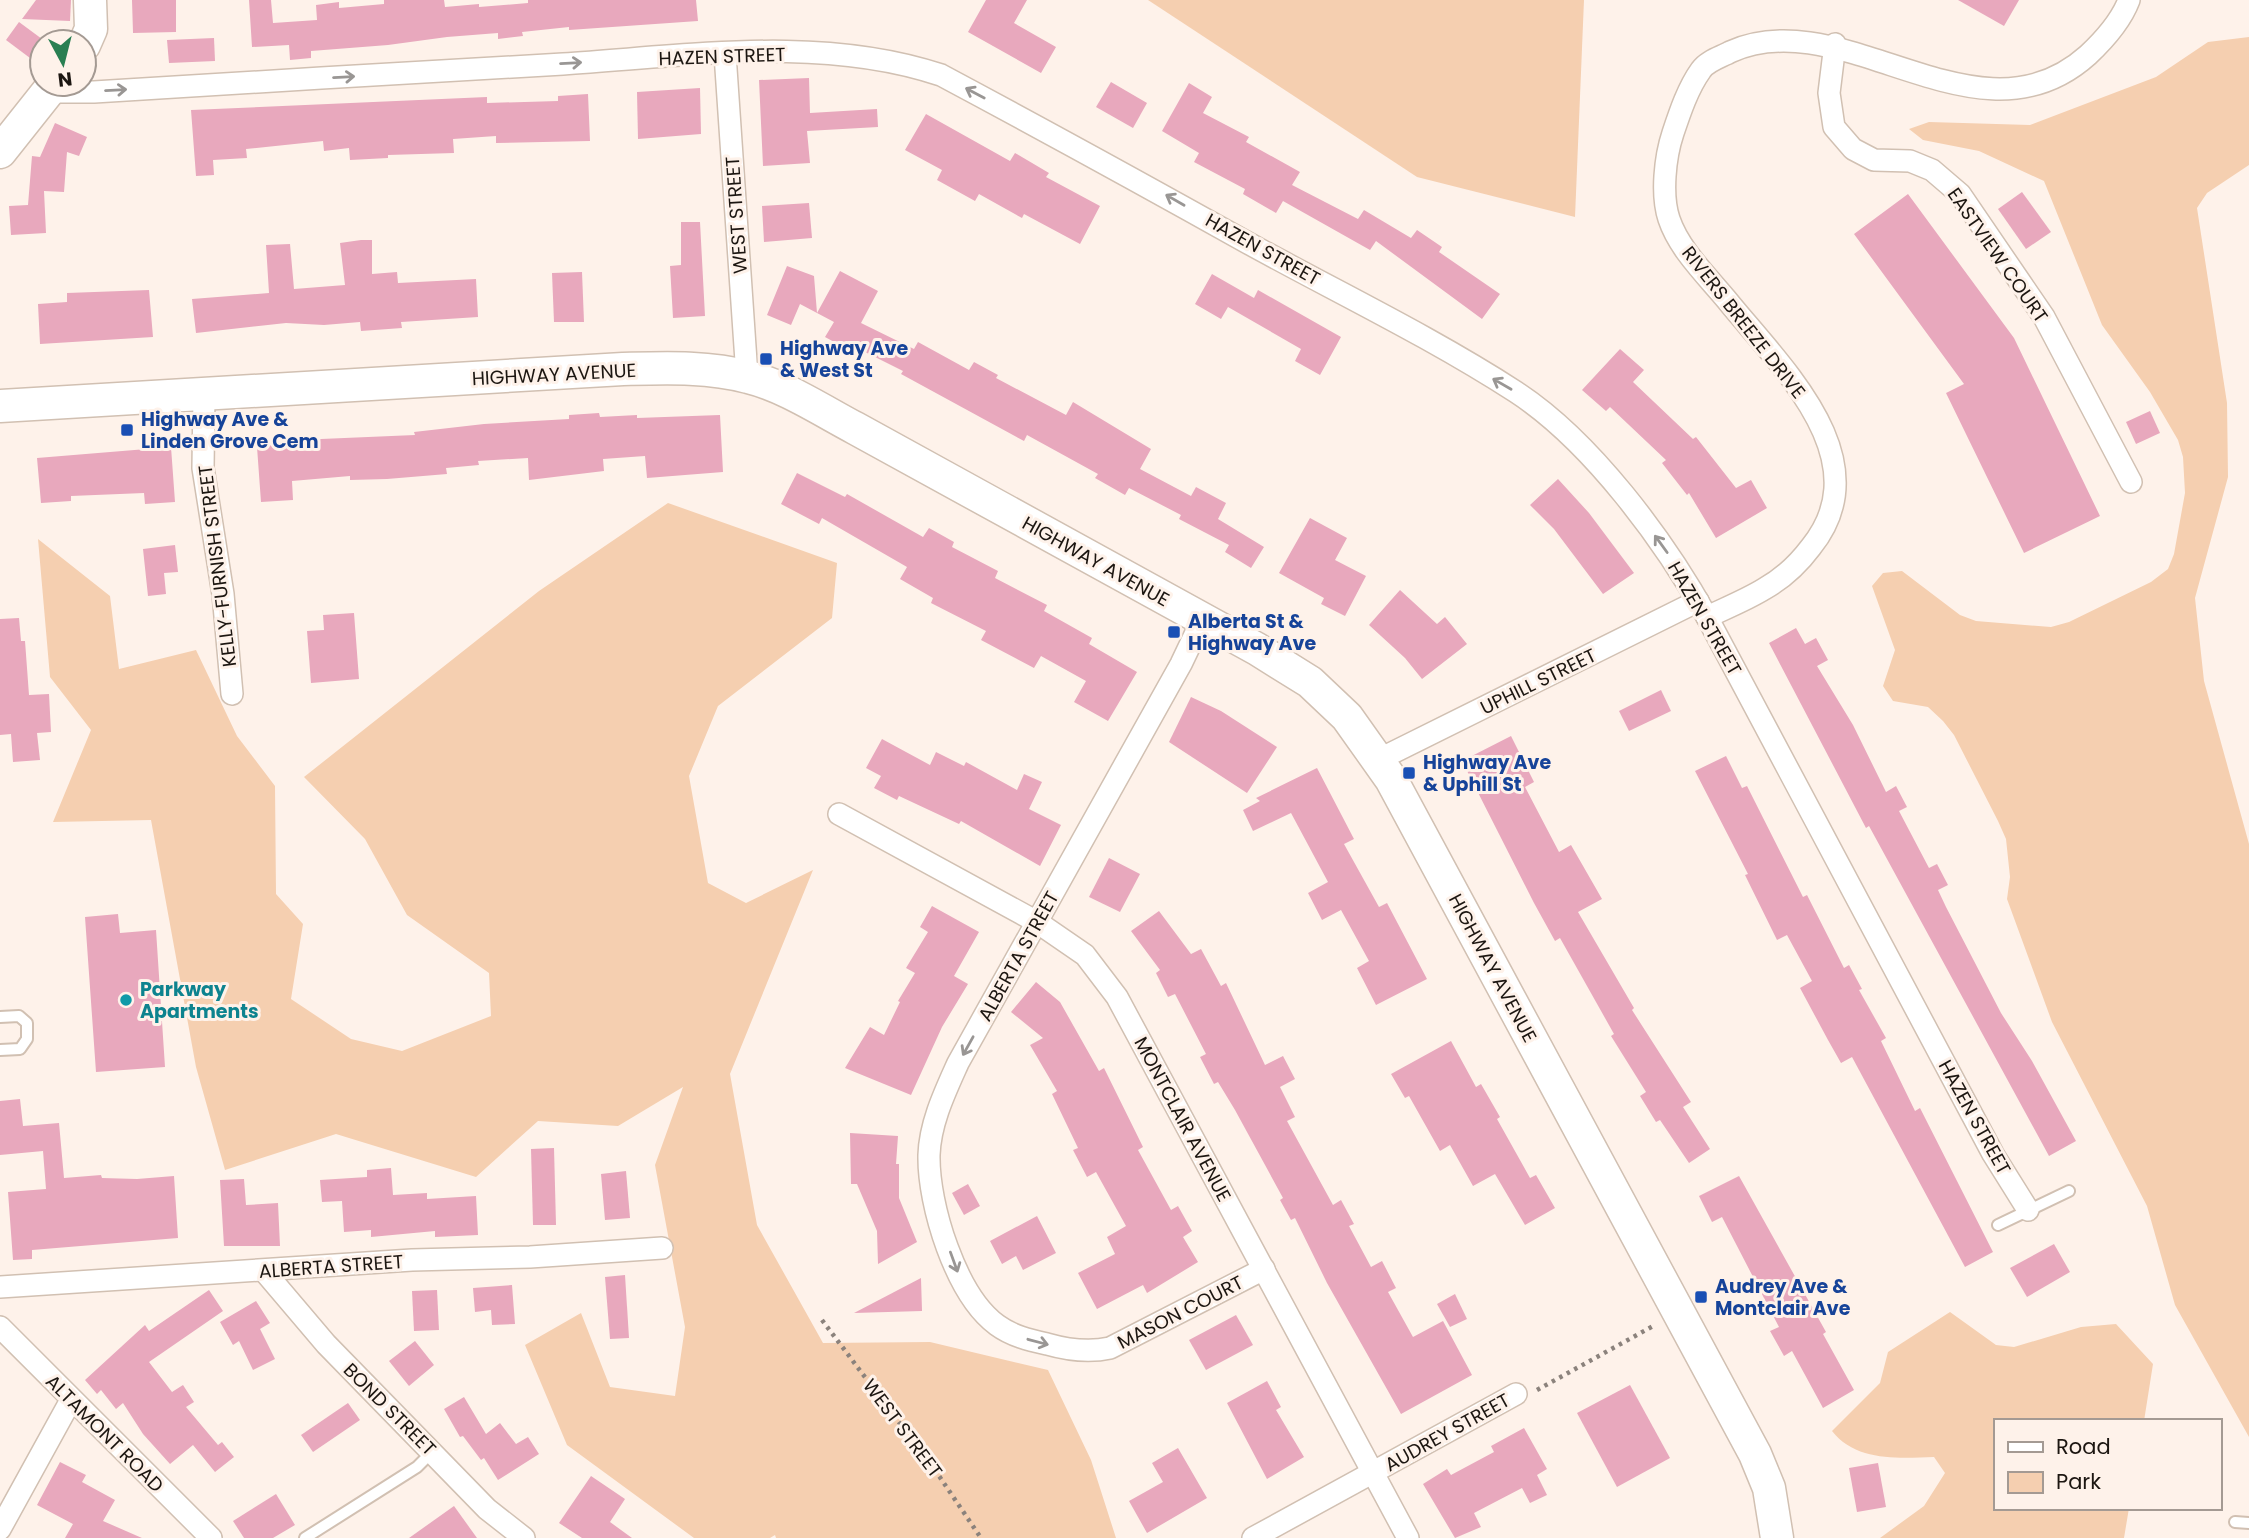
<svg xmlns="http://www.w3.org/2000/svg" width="2249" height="1538" viewBox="0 0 2249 1538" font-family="Poppins,sans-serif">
<rect width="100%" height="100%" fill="#fef2ea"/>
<g fill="#f5cfb0">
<polygon points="1148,0 1584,0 1575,217 1417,177"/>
<polygon points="2249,37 2249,165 2207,193 2197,208 2227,403 2228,477 2195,598 2204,681 2249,844 2249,1437 2175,1305 2147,1206 2052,1022 2007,899 2010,877 2006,839 1998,821 1954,735 1943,721 1928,707 1893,701 1883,686 1895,650 1872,586 1883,573 1902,571 1960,615 1976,621 2051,627 2069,622 2151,582 2168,569 2174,554 2185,493 2183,457 2178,440 2150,392 2102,325 2044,181 1979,151 1923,140 1909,129 1929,122 2030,125 2156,77 2208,42"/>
<polygon points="668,503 837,563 832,618 718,706 689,776 708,883 746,903 813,870 730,1074 757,1225 823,1343 930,1342 1048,1370 1091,1460 1116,1538 776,1538 775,1535 770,1538 694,1538 567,1445 525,1345 581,1313 610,1387 675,1396 685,1327 655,1165 683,1087 618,1126 538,1121 476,1177 336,1134 225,1170 196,1067 151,820 53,822 91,730 50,677 38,539 110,596 119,669 196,650 237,736 275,786 276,894 303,924 291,999 351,1039 402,1051 491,1016 489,973 407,915 365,839 304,777 539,591"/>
<path d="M 1950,1312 L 1996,1345 L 2014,1347 L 2081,1327 L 2116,1324 L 2153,1364 L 2144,1421 L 1995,1421 L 1995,1508 L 2129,1508 L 2124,1538 L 1880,1538 L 1924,1506 L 1945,1473 L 1934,1457 C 1899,1458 1856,1462 1832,1431 L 1880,1383 L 1888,1352 Z"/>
</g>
<g fill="#e8a8bd">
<polygon points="36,0 71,0 70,21 22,19"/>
<polygon points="132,0 176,0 176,32 133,33"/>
<polygon points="249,0 271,0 273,23 317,20 316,5 339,2 339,8 384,4 384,0 444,0 445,7 479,4 479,7 528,3 528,0 696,0 698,21 569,30 569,27 522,32 523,36 498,39 498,33 447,37 388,45 311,51 311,58 290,60 289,45 252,47"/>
<polygon points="986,0 1027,0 1014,23 1056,47 1041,73 968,32"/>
<polygon points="1958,0 2019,0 2004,26"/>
<polygon points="19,22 42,39 42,67 6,40"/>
<polygon points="214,38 215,61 169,63 167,40"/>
<polygon points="809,78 810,113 877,109 878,127 807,131 810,163 763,166 759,80"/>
<polygon points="1111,82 1147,103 1133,128 1096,107"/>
<polygon points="1189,83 1212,97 1203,113 1249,137 1246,142 1300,172 1292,185 1358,219 1364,210 1411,238 1417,230 1442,247 1439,252 1500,294 1482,319 1376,241 1370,250 1283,201 1276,213 1243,194 1245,189 1194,162 1199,153 1162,131"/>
<polygon points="700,88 701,134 638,139 637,92"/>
<polygon points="588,94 590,141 496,143 496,136 453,139 454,153 388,155 388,158 350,160 349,148 324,151 323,141 246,149 247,158 213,160 214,175 196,176 191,110 487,97 487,103 558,101 558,96"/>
<polygon points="926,114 1010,161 1015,153 1049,173 1046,177 1100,206 1080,244 1024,214 1022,218 979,194 975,201 937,180 942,170 905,150"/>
<polygon points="55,123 87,137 79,156 67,152 64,192 44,191 46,233 11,235 9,206 28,205 32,156 40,157"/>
<polygon points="2022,192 2051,232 2026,249 1998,209"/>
<polygon points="1908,194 2014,338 2100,516 2024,553 1946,393 1964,384 1854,234"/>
<polygon points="809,203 812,238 764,242 762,206"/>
<polygon points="681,222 700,222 705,316 673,318 670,266 681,265"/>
<polygon points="361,240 372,240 372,274 397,272 398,283 476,279 478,317 401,322 402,328 361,331 360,322 324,325 286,323 196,333 192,299 269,293 266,245 290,244 294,289 345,285 340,243"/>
<polygon points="787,266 814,276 817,313 800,304 791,325 767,315"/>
<polygon points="840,271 878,291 861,323 914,349 918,342 969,370 974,362 998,375 996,378 1066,415 1073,402 1151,449 1140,469 1191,496 1196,487 1226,503 1218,519 1264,547 1251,568 1225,552 1229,545 1179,519 1181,515 1129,488 1125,495 1095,478 1098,474 1027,435 1024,441 901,374 903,371 849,344 847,349 825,337 834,322 817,313"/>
<polygon points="582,272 584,322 554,322 552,273"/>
<polygon points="1212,274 1254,298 1258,290 1341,337 1320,375 1295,361 1301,349 1228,307 1221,319 1195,304"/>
<polygon points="149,290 153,337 40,344 38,304 67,302 67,293"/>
<polygon points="1620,349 1644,370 1633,382 1693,439 1696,437 1736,488 1751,480 1767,508 1716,538 1689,493 1687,495 1662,463 1666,460 1610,407 1606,411 1582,390"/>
<polygon points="2150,411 2160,433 2136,444 2126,422"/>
<polygon points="599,413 600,417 637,415 637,418 720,415 723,472 647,478 645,456 603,459 604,471 529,480 528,458 478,461 479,465 446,468 447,474 387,479 350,480 350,476 292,481 293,500 261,502 257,447 321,439 415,435 414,432 484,424 569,419 569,415"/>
<polygon points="171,447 175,502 145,504 144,493 71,496 71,501 41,503 37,458"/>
<polygon points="797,473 845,497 847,494 923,537 929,528 954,542 952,547 998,571 995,578 1047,605 1044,611 1092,638 1089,644 1137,672 1108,721 1074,702 1086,681 1041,656 1034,668 981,640 986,631 931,603 933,598 900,579 907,567 822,518 819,524 781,504"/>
<polygon points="1558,479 1589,513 1634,573 1603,594 1554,529 1530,505"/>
<polygon points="1310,518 1347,538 1335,560 1366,576 1345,616 1321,604 1324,598 1279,573"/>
<polygon points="175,545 178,572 164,573 166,594 148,596 143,549"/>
<polygon points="1400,590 1437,624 1445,617 1467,644 1422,679 1405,658 1369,625"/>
<polygon points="354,613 359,679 311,683 307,631 324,630 323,615"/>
<polygon points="19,618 21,641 25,641 29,695 49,694 51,732 37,733 40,760 13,762 11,734 0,735 0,619"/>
<polygon points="1796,628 1805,644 1816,638 1828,660 1817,666 1853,725 1886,792 1896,786 1907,807 1899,811 1929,868 1937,864 1948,885 1938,890 1946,907 2001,1013 2032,1061 2076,1141 2049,1156 1869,826 1866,828 1769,643"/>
<polygon points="1661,690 1671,711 1629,731 1619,711"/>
<polygon points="1191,697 1221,711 1277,747 1247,793 1169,742"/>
<polygon points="1511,736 1534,782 1525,787 1559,852 1571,845 1602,899 1578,912 1634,1008 1632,1010 1691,1102 1683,1107 1710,1149 1689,1163 1660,1120 1656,1122 1640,1096 1646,1092 1611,1036 1614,1034 1560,938 1555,941 1534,903 1462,761"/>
<polygon points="882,739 930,765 936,752 964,766 966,762 1017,790 1024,774 1042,782 1029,809 1061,825 1040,866 961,821 959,824 899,796 897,800 874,788 881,776 866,768"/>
<polygon points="1726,756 1742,788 1747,786 1803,897 1807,895 1844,968 1849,965 1862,989 1859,990 1886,1038 1881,1041 1915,1111 1920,1108 1993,1252 1965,1267 1852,1057 1841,1063 1828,1040 1800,988 1812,981 1787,935 1777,940 1745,875 1748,874 1695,771"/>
<polygon points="1317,768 1354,839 1344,844 1379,907 1387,903 1427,979 1376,1005 1357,968 1369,961 1341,910 1322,920 1308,893 1328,882 1291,813 1253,831 1243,810 1260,801 1256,798"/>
<polygon points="1109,858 1140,874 1120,912 1089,897"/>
<polygon points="932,906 979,932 954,976 968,984 942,1027 911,1095 845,1068 870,1027 884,1035 900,1002 898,1001 915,973 906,968 928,932 920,927"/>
<polygon points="1159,911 1191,954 1201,949 1221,986 1226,983 1265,1065 1283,1056 1295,1079 1280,1087 1295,1117 1287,1121 1333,1205 1341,1200 1354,1224 1349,1226 1371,1267 1382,1261 1396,1288 1388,1292 1413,1337 1443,1321 1472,1375 1401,1414 1327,1283 1295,1218 1291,1220 1280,1200 1283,1198 1235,1110 1218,1082 1214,1084 1200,1057 1206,1054 1175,994 1168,997 1156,973 1160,970 1131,931"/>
<polygon points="118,914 120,933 156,930 165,1067 96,1072 85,917"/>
<polygon points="1036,982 1060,1002 1099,1071 1104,1068 1143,1147 1138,1150 1171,1210 1178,1206 1192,1231 1183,1237 1198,1262 1147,1293 1143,1285 1097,1309 1078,1273 1115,1254 1107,1237 1126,1226 1096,1172 1087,1177 1073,1150 1078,1148 1052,1094 1057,1091 1030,1045 1043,1038 1011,1012"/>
<polygon points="1451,1041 1476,1087 1481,1084 1500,1117 1497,1119 1530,1178 1536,1175 1555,1208 1525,1225 1495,1174 1473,1186 1450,1145 1440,1151 1409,1096 1405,1098 1391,1074"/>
<polygon points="20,1099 23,1126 59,1123 64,1178 101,1175 102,1178 137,1179 174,1176 178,1238 32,1250 32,1259 13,1260 8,1192 46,1189 43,1151 0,1155 0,1101"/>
<polygon points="850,1133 898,1136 896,1164 899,1164 899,1198 917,1242 878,1264 877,1231 857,1184 851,1184"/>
<polygon points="554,1148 556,1225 533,1225 531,1149"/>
<polygon points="391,1168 393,1195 427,1193 427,1199 476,1196 478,1235 435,1237 435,1231 371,1237 371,1230 344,1232 342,1201 322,1202 320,1180 367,1177 367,1170"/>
<polygon points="626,1171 630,1218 605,1220 601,1174"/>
<polygon points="1739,1176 1826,1332 1823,1334 1854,1390 1823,1408 1792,1351 1784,1356 1770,1331 1779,1327 1722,1217 1712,1222 1699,1196"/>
<polygon points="244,1179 246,1205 278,1203 280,1246 224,1246 220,1180"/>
<polygon points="968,1184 980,1206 964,1215 952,1193"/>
<polygon points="1037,1216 1056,1253 1023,1270 1016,1256 1002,1264 990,1241"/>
<polygon points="2054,1244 2070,1272 2027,1297 2010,1268"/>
<polygon points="625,1275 629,1338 610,1339 605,1277"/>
<polygon points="921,1278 922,1311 854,1313"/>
<polygon points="512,1285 515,1324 492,1325 491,1310 475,1312 473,1288"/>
<polygon points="209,1290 223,1311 149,1362 172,1392 183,1385 194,1402 186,1407 218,1445 222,1442 234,1457 215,1472 193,1445 170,1464 143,1434 123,1403 116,1409 101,1390 97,1394 85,1380 145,1325 149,1331"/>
<polygon points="437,1290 439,1330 414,1331 412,1291"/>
<polygon points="1455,1294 1467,1319 1450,1327 1437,1304"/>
<polygon points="256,1301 270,1323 260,1329 275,1359 253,1370 239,1341 233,1345 220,1322"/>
<polygon points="1236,1315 1253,1345 1206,1370 1189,1340"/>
<polygon points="415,1341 434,1365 409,1386 389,1361"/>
<polygon points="1267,1381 1281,1407 1276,1410 1304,1457 1267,1479 1227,1403"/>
<polygon points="1630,1385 1670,1458 1617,1487 1577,1413"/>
<polygon points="464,1397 486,1434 500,1423 516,1444 528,1437 539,1454 498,1480 484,1458 481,1460 463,1436 460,1437 444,1409"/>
<polygon points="348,1403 360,1420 313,1452 301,1435"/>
<polygon points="1524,1428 1547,1469 1537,1475 1547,1495 1530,1503 1522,1488 1474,1513 1481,1527 1455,1538 1423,1484 1447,1469 1451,1475 1494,1452 1491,1446"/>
<polygon points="1178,1448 1207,1498 1147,1533 1129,1501 1163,1482 1152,1463"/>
<polygon points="60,1462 86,1475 82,1482 115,1500 103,1521 142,1538 65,1538 73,1524 37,1505"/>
<polygon points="1878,1463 1886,1507 1857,1512 1849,1468"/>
<polygon points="591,1476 625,1499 610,1522 632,1538 582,1538 559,1523"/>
<polygon points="276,1494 295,1525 273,1538 244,1538 233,1521"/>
<polygon points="454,1506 477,1538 409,1538"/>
</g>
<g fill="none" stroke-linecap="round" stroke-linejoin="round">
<g stroke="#d1c0b2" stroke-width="14">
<g id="lane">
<polyline points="0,1017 19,1016 27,1023 27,1039 20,1049 0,1050"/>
<polyline points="1998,1225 2069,1191"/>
<polyline points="2235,1522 2249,1523"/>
<polyline points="305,1538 417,1467 432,1452"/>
</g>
</g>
<g stroke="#d1c0b2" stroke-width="24">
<g id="street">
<polyline points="1835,44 1829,93 1834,127 1853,149 1874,160 1910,161 1932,170 1960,194 2044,317 2131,482"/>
<polyline points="725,54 747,376"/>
<path d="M 48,92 L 94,92 C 250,82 407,73 563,64 C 688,56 821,35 941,75 C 1044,130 1146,186 1248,243 C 1337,292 1431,337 1516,392 C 1591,441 1664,540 1707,617 L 1993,1154 L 2028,1210"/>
<polyline points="204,395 203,468 223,594 232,694"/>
<path d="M 1707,617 C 1726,608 1746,600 1764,589 C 1782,579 1799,563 1811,547 C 1882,459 1779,365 1726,299 C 1706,275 1679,249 1669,219 C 1661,195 1665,157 1673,133 C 1680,112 1688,88 1701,70 C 1707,61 1721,57 1730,52 C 1844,0 1978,154 2088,55 C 2104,40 2121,21 2129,0"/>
<path d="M 1202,620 L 1181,664 L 958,1063 C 945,1092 930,1123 929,1155 C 928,1205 956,1295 997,1325 C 1012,1336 1029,1340 1047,1344 C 1068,1350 1088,1353 1110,1348 L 1264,1269"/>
<polyline points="1378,760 1698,601"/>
<polyline points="839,814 1037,922 1085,955 1117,997 1408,1538"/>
<polyline points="264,1271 326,1344 487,1509 524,1538"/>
<polyline points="0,1287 412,1260 530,1257 662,1248"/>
<polyline points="0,1327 211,1538"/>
<polyline points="0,1529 71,1400"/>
<polyline points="1253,1538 1516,1394"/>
</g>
</g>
<g stroke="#d1c0b2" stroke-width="35">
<g id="secondary">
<polyline points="84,45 91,29 90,0"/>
<polyline points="0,152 54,84"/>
<path d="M 0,406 L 623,369 C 663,368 709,366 748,377 C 785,386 821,410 855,428 L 1257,649 L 1310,682 L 1347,717 L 1391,779 L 1755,1454 L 1769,1488 L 1777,1538"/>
</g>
</g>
<g stroke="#8b827c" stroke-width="4.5" stroke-dasharray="3.5 5" stroke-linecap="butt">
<polyline points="822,1320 935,1470 981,1538"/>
<polyline points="1537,1390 1655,1325"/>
</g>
<use href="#lane" stroke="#fff" stroke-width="10"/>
<use href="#street" stroke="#fff" stroke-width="21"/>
<use href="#secondary" stroke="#fff" stroke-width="32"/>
</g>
<defs><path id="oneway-shaft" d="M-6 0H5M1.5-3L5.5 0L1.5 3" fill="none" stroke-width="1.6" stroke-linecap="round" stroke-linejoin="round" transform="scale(1.75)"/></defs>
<g stroke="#999694">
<use href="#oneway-shaft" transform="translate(571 63) rotate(-3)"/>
<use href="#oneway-shaft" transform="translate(344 77) rotate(-3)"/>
<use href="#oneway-shaft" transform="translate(116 90) rotate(-3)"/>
<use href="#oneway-shaft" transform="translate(975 93) rotate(-152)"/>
<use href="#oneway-shaft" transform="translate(1175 200) rotate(-150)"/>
<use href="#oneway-shaft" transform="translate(1502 384) rotate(-150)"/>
<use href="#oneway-shaft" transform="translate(1661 544) rotate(-126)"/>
<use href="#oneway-shaft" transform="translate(968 1046) rotate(119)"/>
<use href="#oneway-shaft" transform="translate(954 1262) rotate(70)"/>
<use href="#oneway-shaft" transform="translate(1038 1342) rotate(15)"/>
</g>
<g fill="#1a4fb4" stroke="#fef2ea" stroke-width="2.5">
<rect x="759" y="352" width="14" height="14" rx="3.5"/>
<rect x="120" y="423" width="14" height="14" rx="3.5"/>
<rect x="1167" y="625" width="14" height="14" rx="3.5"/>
<rect x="1402" y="766" width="14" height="14" rx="3.5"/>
<rect x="1694" y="1290" width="14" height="14" rx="3.5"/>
</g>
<circle fill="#0f9aa8" stroke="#fef2ea" stroke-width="2.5" cx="126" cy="1000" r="7"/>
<g text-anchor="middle" stroke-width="6" stroke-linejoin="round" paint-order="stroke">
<g font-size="19" fill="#1c1611" stroke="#fef2ea">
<text transform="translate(722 56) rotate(-2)" y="7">HAZEN STREET</text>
<text transform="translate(736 215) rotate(-94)" y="7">WEST STREET</text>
<text transform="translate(1263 249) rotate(29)" y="7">HAZEN STREET</text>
<text transform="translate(1998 255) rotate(55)" y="7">EASTVIEW COURT</text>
<text transform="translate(1744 322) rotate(52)" y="7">RIVERS BREEZE DRIVE</text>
<text transform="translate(554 374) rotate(-3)" y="7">HIGHWAY AVENUE</text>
<text transform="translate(1096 561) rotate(29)" y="7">HIGHWAY AVENUE</text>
<text transform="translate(217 566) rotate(-97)" y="7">KELLY-FURNISH STREET</text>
<text transform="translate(1705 618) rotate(60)" y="7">HAZEN STREET</text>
<text transform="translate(1538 681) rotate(-26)" y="7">UPHILL STREET</text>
<text transform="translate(1018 956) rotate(-61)" y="7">ALBERTA STREET</text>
<text transform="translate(1493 968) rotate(62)" y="7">HIGHWAY AVENUE</text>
<text transform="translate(1975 1117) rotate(61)" y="7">HAZEN STREET</text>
<text transform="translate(1183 1119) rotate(62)" y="7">MONTCLAIR AVENUE</text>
<text transform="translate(331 1266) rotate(-4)" y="7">ALBERTA STREET</text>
<text transform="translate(1180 1312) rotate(-27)" y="7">MASON COURT</text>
<text transform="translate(390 1409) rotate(45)" y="7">BOND STREET</text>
<text transform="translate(903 1428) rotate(53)" y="7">WEST STREET</text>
<text transform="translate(1447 1432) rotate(-29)" y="7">AUDREY STREET</text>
<text transform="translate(105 1433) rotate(45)" y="7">ALTAMONT ROAD</text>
</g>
<g font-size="19" font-weight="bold" fill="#164399" stroke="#fef2ea" text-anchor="start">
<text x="780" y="355">Highway Ave<tspan x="780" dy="22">&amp; West St</tspan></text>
<text x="141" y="426">Highway Ave &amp;<tspan x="141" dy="22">Linden Grove Cem</tspan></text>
<text x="1188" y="628">Alberta St &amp;<tspan x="1188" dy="22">Highway Ave</tspan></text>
<text x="1423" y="769">Highway Ave<tspan x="1423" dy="22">&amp; Uphill St</tspan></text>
<text x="1715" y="1293">Audrey Ave &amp;<tspan x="1715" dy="22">Montclair Ave</tspan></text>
</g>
<g font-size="19" font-weight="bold" fill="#0d838f" stroke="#fef2ea" text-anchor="start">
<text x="140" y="996">Parkway<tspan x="140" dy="22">Apartments</tspan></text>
</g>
</g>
<rect x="1994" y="1419" width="228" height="91" fill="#fef2ea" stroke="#a49a93" stroke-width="2"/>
<rect x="2008" y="1442" width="35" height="10" fill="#ffffff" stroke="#a49a93" stroke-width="2"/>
<text x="2056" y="1454" font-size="21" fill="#1c1611">Road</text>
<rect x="2008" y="1472" width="35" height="21" fill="#f5cfb0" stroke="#a49a93" stroke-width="2"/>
<text x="2056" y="1489" font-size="21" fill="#1c1611">Park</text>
<g transform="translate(63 63) rotate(173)"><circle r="33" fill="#fef2ea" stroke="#a49a93" stroke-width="2"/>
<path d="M0-5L12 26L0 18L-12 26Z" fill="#297f52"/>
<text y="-10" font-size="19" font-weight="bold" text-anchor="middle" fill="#1c1611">N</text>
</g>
</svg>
